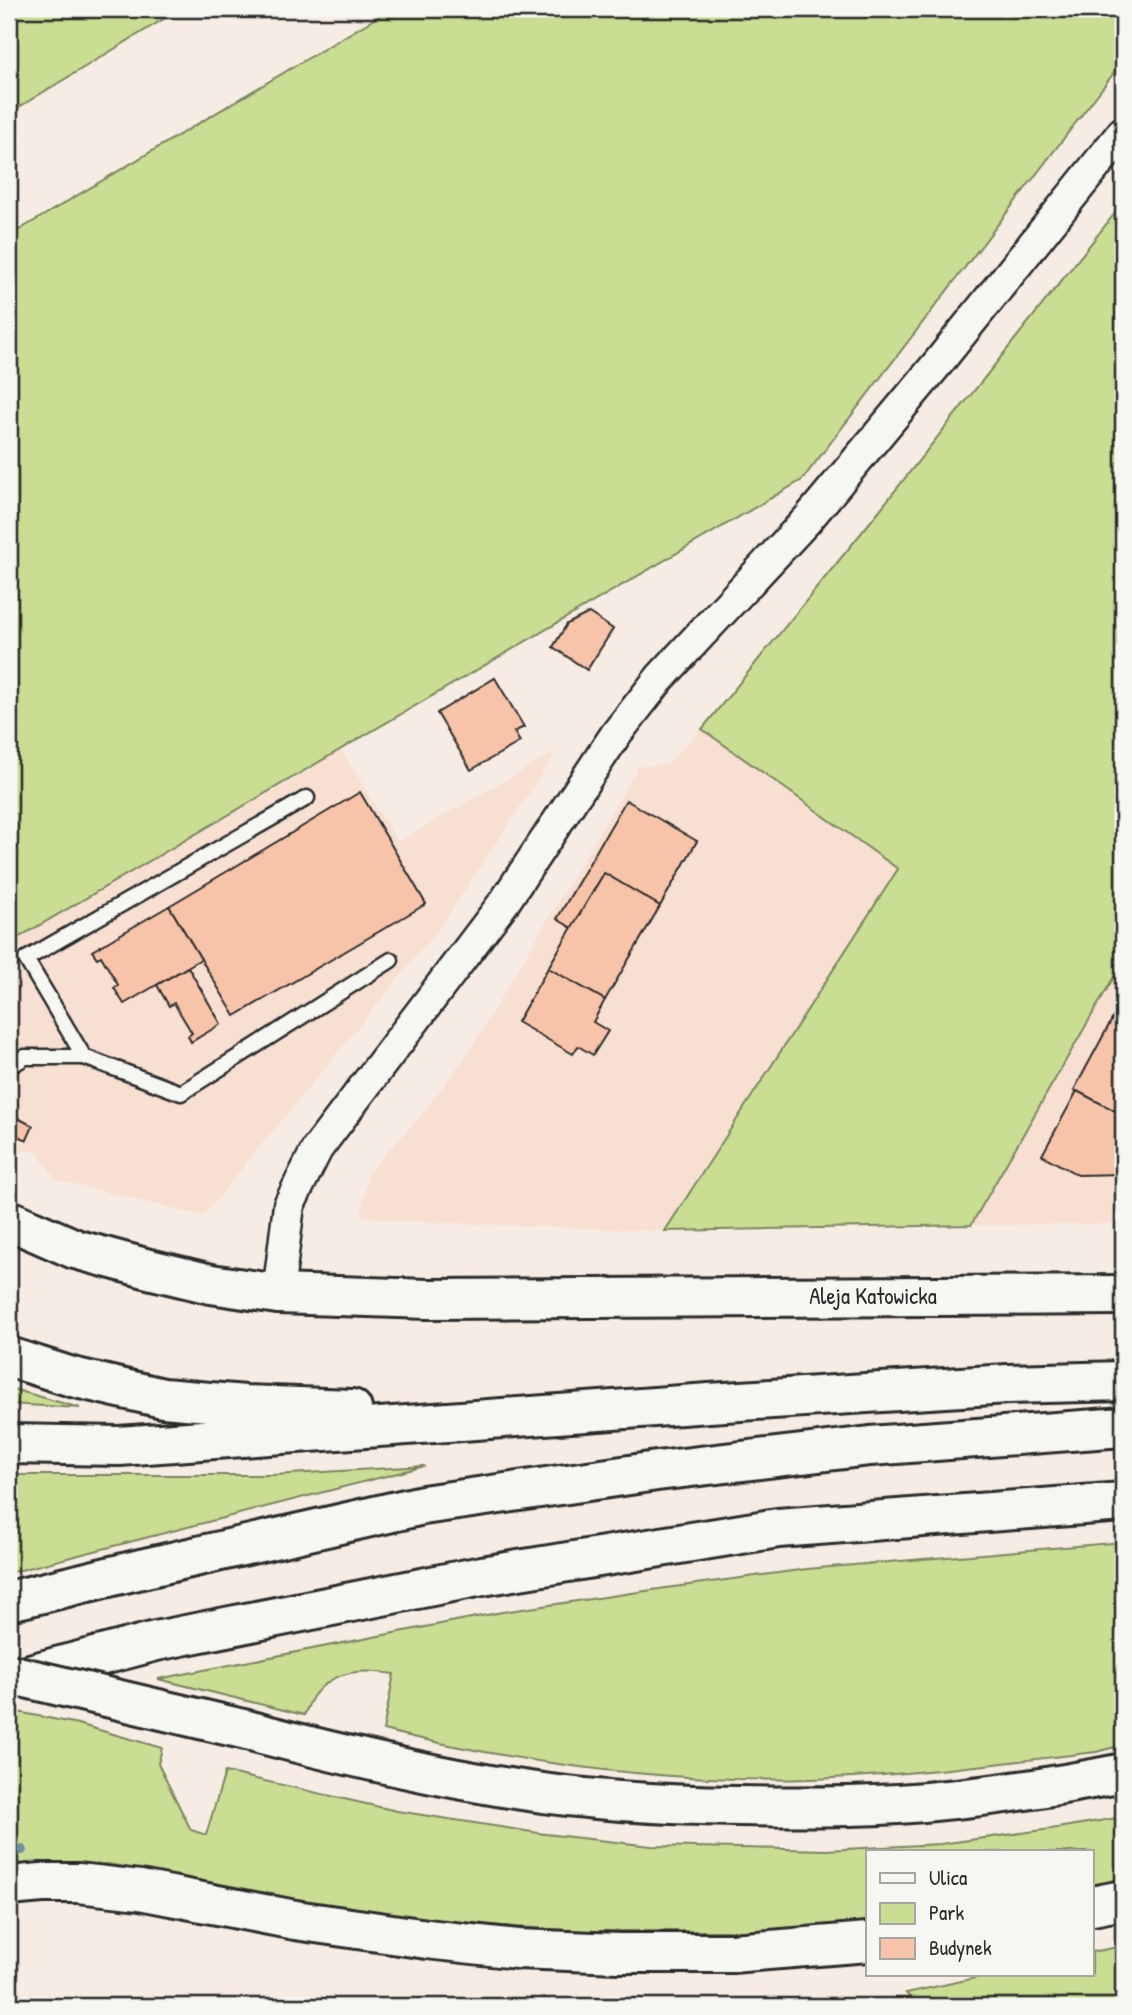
<svg xmlns="http://www.w3.org/2000/svg" width="1132" height="2015" viewBox="0 0 1132 2015" font-family="'Patrick Hand',sans-serif">
<rect width="100%" height="100%" fill="#f6ece3"/>
<filter id="ink" filterUnits="userSpaceOnUse"><feTurbulence type="fractalNoise" baseFrequency=".0143" numOctaves="2"/><feDisplacementMap in="SourceGraphic" scale="14" xChannelSelector="R" yChannelSelector="G"/><feConvolveMatrix kernelMatrix="1 2 1 2 8 2 1 2 1" color-interpolation-filters="sRGB"/></filter>
<g filter="url(#ink)">
<g fill="#f7e0d2">
<polygon points="702,729 898,868 665,1231 393,1221 361,1216 368,1173 422,1114 463,1060 482,1030 638,767 667,764"/>
<polygon points="340,748 398,842 557,751 439,929 203,1216 56,1180 36,1151 17,1151 9,1135 9,943"/>
<polygon points="1123,961 1123,1224 971,1225"/>
</g>
<g fill="#cade93" stroke="#7a845f" stroke-width="2">
<polygon points="9,9 180,9 9,113"/>
<polygon points="391,9 1123,9 1123,61 802,480 9,943 9,236"/>
<polygon points="1123,203 1123,961 971,1225 665,1231 898,869 702,729 867,526"/>
<polygon points="9,1388 80,1408 9,1404"/>
<polygon points="425,1466 9,1573 9,1475 273,1475"/>
<path d="M 1123,1542 L 1123,1745 L 1096,1752 C 1001,1763 905,1776 810,1779 C 666,1783 522,1764 383,1730 L 394,1674 C 364,1669 335,1669 314,1695 C 310,1701 307,1709 304,1715 L 158,1679 L 502,1612 L 666,1588 L 807,1569 Z"/>
<polygon points="13,1711 78,1724 162,1748 158,1764 191,1830 206,1835 225,1772 397,1811 545,1834 651,1846 826,1850 940,1844 1051,1829 1123,1817 1123,1880 1092,1887 1092,1852 868,1852 868,1922 778,1931 583,1931 451,1923 333,1906 108,1864 9,1866 9,1712"/>
<polygon points="1123,1946 1123,2006 917,2006 906,1993 989,1975 1092,1975 1092,1952"/>
</g>
<g fill="none" stroke-linecap="round" stroke-linejoin="round">
<polyline stroke="#6b93a5" stroke-width="10" points="9,1851 22,1850"/>
</g>
<g fill="#f8c4a9" stroke="#2b2b2b" stroke-width="2">
<polygon points="589,613 613,629 587,670 553,647 567,624"/>
<polygon points="495,678 524,727 514,732 520,742 471,770 437,713"/>
<polygon points="360,792 426,904 235,1016 169,906"/>
<polygon points="626,800 697,841 660,906 604,873 572,928 557,919"/>
<polygon points="604,873 660,906 605,1000 548,968"/>
<polygon points="169,906 201,959 124,1004 114,988 118,985 101,956 97,958 92,951"/>
<polygon points="188,967 221,1024 191,1042 188,1036 192,1033 174,1003 169,1006 157,985"/>
<polygon points="548,968 605,1000 593,1022 608,1031 593,1055 578,1046 573,1054 517,1022"/>
<polygon points="1123,999 1123,1115 1074,1090"/>
<polygon points="1077,1091 1123,1115 1123,1174 1078,1175 1042,1155"/>
<polygon points="16,1117 33,1126 27,1140 9,1132"/>
</g>
<g fill="none" stroke-linecap="round" stroke-linejoin="round">
<g stroke="#2b2b2b" stroke-width="19">
<g id="lane">
<polyline points="84,1057 26,959 307,798"/>
<polyline points="9,1067 25,1057 84,1057 181,1093 391,960"/>
</g>
</g>
<g stroke="#2b2b2b" stroke-width="35">
<polyline id="street" points="278,1294 289,1205 317,1149 505,901 616,734 660,678 807,520 938,363 1123,132"/>
</g>
<g stroke="#2b2b2b" stroke-width="44">
<g id="secondary">
<polyline points="9,1220 75,1249 149,1269 211,1284 278,1294 428,1299 1123,1295"/>
<polyline points="9,1886 42,1883 78,1883 140,1890 295,1920 427,1939 518,1949 619,1953 732,1953 868,1942"/>
<polyline points="1092,1906 1123,1900"/>
</g>
</g>
<g stroke="#2b2b2b" stroke-width="44">
<g id="highway">
<polyline points="9,1357 72,1377 163,1398 245,1405 352,1409"/>
<polyline points="9,1444 119,1446 709,1403 1008,1384 1123,1381"/>
<polyline points="9,1601 141,1569 423,1505 657,1471 870,1446 1123,1427"/>
<polyline points="11,1679 156,1641 482,1576 778,1528 1123,1502"/>
<path d="M 247,1730 C 338,1754 429,1776 522,1790 C 593,1801 666,1805 738,1806 C 791,1807 845,1807 898,1804 C 973,1799 1049,1788 1123,1773"/>
</g>
</g>
<use href="#lane" stroke="#f6f6f2" stroke-width="14"/>
<use href="#street" stroke="#f6f6f2" stroke-width="30"/>
<use href="#secondary" stroke="#f6f6f2" stroke-width="38"/>
<use href="#highway" stroke="#f6f6f2" stroke-width="38"/>
<g stroke="#2b2b2b" stroke-width="44" stroke-linecap="butt">
<polyline id="highway-bridge" points="9,1674 247,1730"/>
</g>
<use href="#highway-bridge" stroke="#f6f6f2" stroke-width="38"/>
</g>
</g>
<g text-anchor="middle" stroke-width="6" stroke-linejoin="round" paint-order="stroke">
<g font-size="23" fill="#2b2b2b" stroke="#f6f6f2">
<text x="873" y="1304">Aleja Katowicka</text>
</g>
</g>
<rect width="1132" height="2015" fill="none" stroke="#f6f6f2" stroke-width="35"/>
<rect x="18" y="18" width="1097" height="1980" fill="none" stroke="#2b2b2b" stroke-width="2.5" filter="url(#ink)"/>
<rect x="866" y="1850" width="228" height="126" fill="#f6f6f2" stroke="#a5a5a2" stroke-width="2"/>
<rect x="880" y="1873" width="35" height="10" fill="#f6f6f2" stroke="#a5a5a2" stroke-width="2"/>
<text x="929" y="1885" font-size="21" fill="#2b2b2b">Ulica</text>
<rect x="880" y="1903" width="35" height="21" fill="#cade93" stroke="#a5a5a2" stroke-width="2"/>
<text x="929" y="1920" font-size="21" fill="#2b2b2b">Park</text>
<rect x="880" y="1938" width="35" height="21" fill="#f8c4a9" stroke="#a5a5a2" stroke-width="2"/>
<text x="929" y="1955" font-size="21" fill="#2b2b2b">Budynek</text>
</svg>
